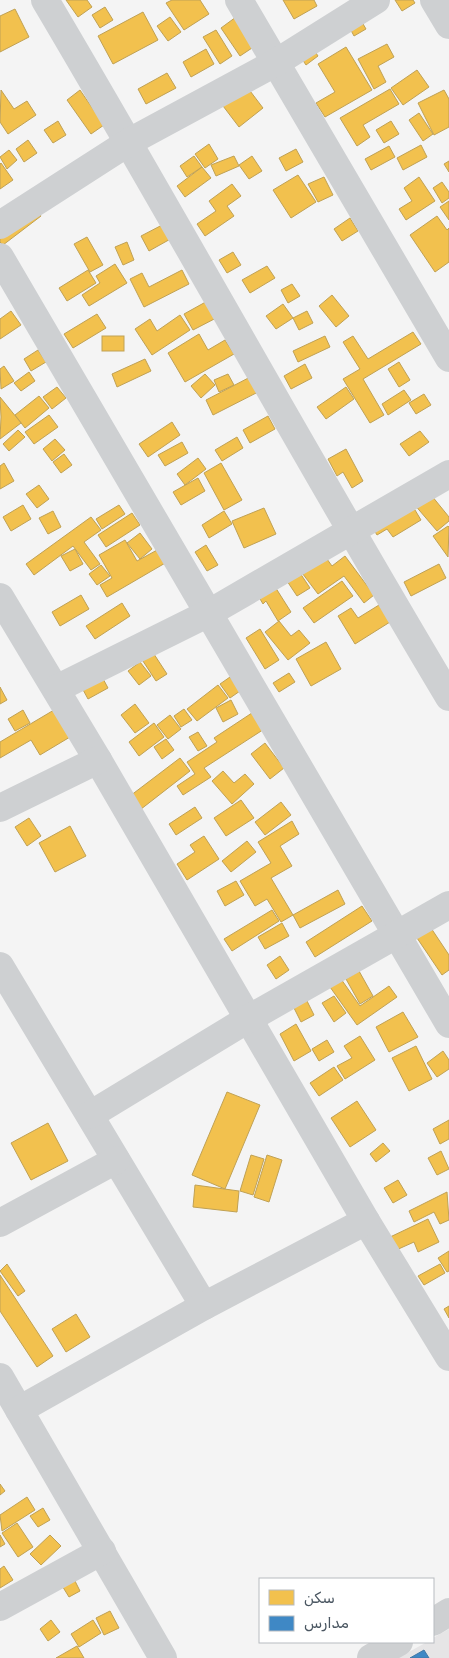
<svg xmlns="http://www.w3.org/2000/svg" width="449" height="1658" viewBox="0 0 449 1658" font-family="Rubik,Vazirmatn,sans-serif">
<rect width="100%" height="100%" fill="#f4f4f4"/>
<polygon fill="#e6e5e6" points="449,1629 449,1658 398,1658 427,1642 433,1642 433,1638"/>
<g fill="#f2c14e" stroke="#c0a154">
<polygon points="66,0 87,0 92,7 78,17"/>
<polygon points="172,0 200,0 209,14 184,30 166,3"/>
<polygon points="283,0 314,0 317,6 294,19"/>
<polygon points="395,0 413,0 415,3 402,11"/>
<polygon points="105,7 113,20 100,28 92,15"/>
<polygon points="15,9 29,37 0,52 0,16"/>
<polygon points="143,12 158,40 113,64 98,36"/>
<polygon points="356,12 366,29 354,36 345,19"/>
<polygon points="170,17 181,32 168,41 157,26"/>
<polygon points="236,17 255,46 240,56 221,28"/>
<polygon points="216,30 232,56 220,64 203,37"/>
<polygon points="310,44 318,56 306,65 298,53"/>
<polygon points="387,44 394,57 378,66 386,82 374,89 358,59"/>
<polygon points="346,47 372,90 325,117 316,103 335,92 318,64"/>
<polygon points="206,49 214,64 191,77 183,62"/>
<polygon points="417,70 429,87 403,105 391,88"/>
<polygon points="167,73 176,88 146,104 138,89"/>
<polygon points="244,83 263,108 239,127 220,102"/>
<polygon points="390,89 399,104 363,125 370,137 357,146 340,118"/>
<polygon points="1,90 14,109 27,101 36,115 8,134 0,122"/>
<polygon points="80,90 104,125 91,134 67,100"/>
<polygon points="444,90 449,99 449,127 434,135 418,103"/>
<polygon points="419,113 433,134 423,141 409,120"/>
<polygon points="58,121 66,135 53,143 44,130"/>
<polygon points="391,121 399,134 384,143 376,130"/>
<polygon points="28,140 37,153 24,162 16,149"/>
<polygon points="209,144 218,159 205,168 195,154"/>
<polygon points="421,145 427,157 403,170 397,158"/>
<polygon points="389,146 395,157 371,170 365,159"/>
<polygon points="296,149 303,162 286,171 279,158"/>
<polygon points="9,150 17,160 7,169 0,157"/>
<polygon points="194,156 202,167 187,177 180,166"/>
<polygon points="234,156 239,166 216,176 211,165"/>
<polygon points="252,156 262,171 249,179 239,165"/>
<polygon points="449,161 449,172 444,164"/>
<polygon points="1,163 13,180 0,189 0,164"/>
<polygon points="202,167 211,178 185,197 177,186"/>
<polygon points="298,175 316,202 291,218 273,190"/>
<polygon points="324,177 333,195 318,202 308,184"/>
<polygon points="419,177 435,201 406,220 399,209 412,201 404,188"/>
<polygon points="442,182 449,192 449,198 442,203 433,188"/>
<polygon points="232,184 241,196 227,206 234,216 205,236 197,224 216,211 209,201"/>
<polygon points="27,198 41,216 3,245 0,242 0,220"/>
<polygon points="449,201 449,220 440,207"/>
<polygon points="437,216 447,230 449,228 449,262 435,272 410,235"/>
<polygon points="350,218 358,231 342,241 334,229"/>
<polygon points="166,223 174,237 149,251 141,236"/>
<polygon points="87,237 103,265 90,272 74,244"/>
<polygon points="127,242 134,260 123,265 115,247"/>
<polygon points="233,252 241,265 227,273 219,260"/>
<polygon points="115,264 127,283 89,306 82,295 100,283 96,276"/>
<polygon points="267,266 275,278 250,293 242,280"/>
<polygon points="88,270 96,283 67,301 59,288"/>
<polygon points="182,270 189,284 144,307 130,279 142,273 149,287"/>
<polygon points="292,284 300,296 288,303 281,290"/>
<polygon points="332,295 349,316 336,327 319,306"/>
<polygon points="211,299 220,316 193,330 184,314"/>
<polygon points="283,304 293,318 276,329 266,316"/>
<polygon points="11,311 21,325 0,339 0,319"/>
<polygon points="307,311 313,323 299,330 293,318"/>
<polygon points="97,314 106,328 73,348 64,334"/>
<polygon points="180,315 190,330 152,355 135,329 150,319 157,331"/>
<polygon points="413,332 421,344 363,379 384,415 370,423 343,379 360,369 343,342 353,336 368,359"/>
<polygon points="199,334 208,350 225,340 234,354 185,382 168,353"/>
<rect x="102" y="336" width="22" height="15"/>
<polygon points="325,336 330,347 298,362 293,351"/>
<polygon points="38,350 46,362 31,371 24,359"/>
<polygon points="145,359 151,371 117,387 112,374"/>
<polygon points="399,362 410,380 399,387 388,369"/>
<polygon points="305,364 312,378 291,389 284,376"/>
<polygon points="4,366 14,381 1,389 0,369"/>
<polygon points="29,372 35,381 21,391 14,383"/>
<polygon points="205,374 215,385 201,398 191,386"/>
<polygon points="228,374 234,385 219,392 214,380"/>
<polygon points="256,374 264,389 213,415 206,400"/>
<polygon points="57,387 66,398 52,409 43,397"/>
<polygon points="346,387 354,399 326,419 317,407"/>
<polygon points="404,390 411,400 388,415 382,404"/>
<polygon points="424,394 431,405 416,414 409,403"/>
<polygon points="39,396 49,408 25,428 15,415"/>
<polygon points="0,397 21,423 0,439 1,417"/>
<polygon points="49,415 58,427 34,444 25,432"/>
<polygon points="268,416 275,429 250,443 243,430"/>
<polygon points="172,422 180,435 148,457 139,444"/>
<polygon points="18,430 25,437 9,451 3,444"/>
<polygon points="420,431 429,442 409,456 400,444"/>
<polygon points="237,437 243,448 222,461 215,450"/>
<polygon points="55,439 65,450 52,461 43,449"/>
<polygon points="182,442 188,453 165,466 158,455"/>
<polygon points="346,449 363,481 352,488 343,472 337,476 328,459"/>
<polygon points="64,454 72,465 61,473 53,462"/>
<polygon points="198,458 206,469 185,485 177,474"/>
<polygon points="4,463 14,481 0,489 0,466"/>
<polygon points="221,463 242,500 224,510 204,473"/>
<polygon points="198,478 205,491 181,505 173,492"/>
<polygon points="39,485 49,499 37,508 26,494"/>
<polygon points="423,485 449,517 449,521 437,531 408,497"/>
<polygon points="406,495 421,520 393,537 387,529 377,535 367,518"/>
<polygon points="23,505 31,519 11,531 3,517"/>
<polygon points="119,505 125,514 102,529 96,519"/>
<polygon points="264,508 276,534 244,548 232,521"/>
<polygon points="53,511 61,527 48,534 39,518"/>
<polygon points="224,511 232,524 209,538 202,525"/>
<polygon points="132,513 140,525 106,547 98,535"/>
<polygon points="91,517 101,530 84,542 100,564 91,570 73,546 34,575 26,564"/>
<polygon points="448,526 449,527 448,557 433,536"/>
<polygon points="140,533 152,549 140,559 127,543"/>
<polygon points="125,540 137,561 159,549 167,562 107,597 100,585 112,578 99,555"/>
<polygon points="206,545 218,565 207,571 195,552"/>
<polygon points="319,548 332,566 345,556 374,595 364,603 344,576 318,594 296,565"/>
<polygon points="75,549 83,564 70,571 61,556"/>
<polygon points="439,564 446,578 411,596 404,582"/>
<polygon points="101,565 110,576 97,585 89,574"/>
<polygon points="300,573 310,588 297,596 287,581"/>
<polygon points="342,581 353,596 314,623 303,608"/>
<polygon points="272,582 291,612 278,621 266,601 263,604 256,592"/>
<polygon points="81,595 89,609 60,626 52,612"/>
<polygon points="122,603 130,616 95,639 86,626"/>
<polygon points="379,605 390,622 355,644 338,616 351,608 358,618"/>
<polygon points="279,621 291,636 299,630 310,643 288,660 265,632"/>
<polygon points="260,629 279,660 265,669 246,638"/>
<polygon points="326,642 341,669 311,686 296,659"/>
<polygon points="150,648 167,674 156,681 139,655"/>
<polygon points="140,662 151,676 139,685 128,671"/>
<polygon points="289,673 295,682 279,692 273,683"/>
<polygon points="101,675 108,688 88,699 81,686"/>
<polygon points="230,677 240,691 230,698 220,684"/>
<polygon points="218,685 228,698 197,721 187,709"/>
<polygon points="0,687 7,700 0,704"/>
<polygon points="231,700 238,714 223,722 216,708"/>
<polygon points="135,704 149,723 135,733 121,715"/>
<polygon points="59,707 75,734 40,755 31,740 0,758 0,742"/>
<polygon points="261,707 272,724 204,768 211,777 183,795 177,786 195,774 187,762 217,742 214,738"/>
<polygon points="184,709 192,720 181,727 174,716"/>
<polygon points="23,710 30,723 15,731 8,719"/>
<polygon points="170,715 181,729 168,739 157,725"/>
<polygon points="154,723 164,737 139,756 129,742"/>
<polygon points="198,732 207,746 198,751 189,737"/>
<polygon points="166,739 174,750 162,759 154,747"/>
<polygon points="265,743 284,768 270,779 251,754"/>
<polygon points="180,758 190,771 136,813 126,799"/>
<polygon points="223,771 234,783 245,774 254,784 232,804 212,781"/>
<polygon points="241,800 254,818 226,836 214,818"/>
<polygon points="281,802 291,815 265,835 255,822"/>
<polygon points="195,807 202,818 176,835 169,824"/>
<polygon points="29,818 41,836 27,846 15,827"/>
<polygon points="292,821 299,834 280,846 292,866 271,878 293,915 281,922 267,899 255,906 240,881 271,863 258,842"/>
<polygon points="70,826 86,856 55,872 39,843"/>
<polygon points="204,836 219,859 187,880 177,864 195,852 190,845"/>
<polygon points="247,841 256,852 231,872 222,861"/>
<polygon points="236,881 244,895 225,906 217,891"/>
<polygon points="338,890 345,904 300,928 293,915"/>
<polygon points="362,906 372,921 315,957 306,942"/>
<polygon points="272,910 279,921 232,951 224,939"/>
<polygon points="282,923 289,936 265,949 258,937"/>
<polygon points="431,928 449,955 449,970 442,975 417,938"/>
<polygon points="280,956 289,970 276,979 267,965"/>
<polygon points="359,971 373,996 360,1004 346,979"/>
<polygon points="341,979 360,1006 389,986 397,997 357,1025 330,987"/>
<polygon points="304,995 314,1015 301,1022 291,1002"/>
<polygon points="334,996 346,1013 334,1022 322,1003"/>
<polygon points="403,1012 418,1037 389,1052 376,1027"/>
<polygon points="296,1024 311,1051 294,1061 280,1034"/>
<polygon points="360,1036 375,1060 345,1079 337,1066 352,1058 344,1046"/>
<polygon points="327,1040 334,1052 319,1061 312,1049"/>
<polygon points="416,1046 432,1079 409,1091 392,1058"/>
<polygon points="443,1051 449,1060 449,1069 437,1077 427,1063"/>
<polygon points="334,1067 343,1080 319,1096 310,1083"/>
<polygon points="227,1092 260,1105 225,1189 192,1175"/>
<polygon points="357,1101 376,1130 350,1147 331,1118"/>
<polygon points="449,1120 449,1139 440,1144 433,1129"/>
<polygon points="48,1123 68,1161 31,1180 11,1143"/>
<polygon points="383,1143 390,1151 376,1162 370,1154"/>
<polygon points="441,1151 449,1169 437,1175 428,1158"/>
<polygon points="251,1155 264,1159 253,1195 240,1191"/>
<polygon points="267,1155 282,1160 269,1202 254,1197"/>
<polygon points="398,1180 407,1195 393,1203 384,1188"/>
<polygon points="195,1185 239,1191 237,1212 193,1207"/>
<polygon points="447,1192 449,1220 440,1224 434,1212 414,1222 409,1211"/>
<polygon points="428,1219 439,1242 418,1252 414,1242 394,1251 388,1238"/>
<polygon points="449,1251 449,1271 447,1272 438,1258"/>
<polygon points="7,1264 25,1291 18,1296 0,1271"/>
<polygon points="440,1264 445,1273 424,1285 418,1276"/>
<polygon points="0,1275 53,1356 37,1367 0,1311"/>
<polygon points="449,1306 449,1318 444,1309"/>
<polygon points="76,1314 90,1337 66,1352 52,1329"/>
<polygon points="0,1484 5,1491 0,1495"/>
<polygon points="27,1497 35,1510 2,1531 0,1515"/>
<polygon points="43,1508 50,1520 38,1527 30,1516"/>
<polygon points="17,1523 33,1547 18,1557 2,1533"/>
<polygon points="0,1535 5,1544 0,1547"/>
<polygon points="50,1535 61,1546 41,1565 30,1554"/>
<polygon points="4,1566 13,1580 0,1588 0,1569"/>
<polygon points="73,1577 80,1591 69,1597 61,1584"/>
<polygon points="110,1611 119,1628 104,1635 96,1618"/>
<polygon points="51,1620 60,1632 48,1641 40,1629"/>
<polygon points="93,1620 101,1633 79,1647 71,1634"/>
<polygon points="77,1646 84,1658 56,1658"/>
</g>
<polygon fill="#3f88c5" stroke="#4279a7" points="424,1650 429,1658 410,1658"/>
<g fill="none" stroke-linecap="round" stroke-linejoin="round">
<g stroke="#ced0d2" stroke-width="28">
<path d="M 45,0 C 182,231 311,467 449,697"/>
<polyline points="239,0 449,358"/>
<polyline points="434,0 449,25"/>
<polyline points="0,225 129,142 277,62 376,0"/>
<polyline points="0,257 449,1024"/>
<polyline points="0,597 98,760 366,1221 449,1357"/>
<polyline points="56,689 209,613 449,474"/>
<polyline points="0,808 98,760"/>
<polyline points="0,966 204,1306"/>
<polyline points="90,1115 248,1019 449,905"/>
<polyline points="0,1223 116,1160"/>
<polyline points="0,1377 163,1658"/>
<polyline points="19,1410 204,1306 366,1221"/>
<polyline points="0,1607 102,1551"/>
<polyline points="433,1622 449,1612"/>
<polyline points="371,1658 399,1642"/>
</g>
</g>
<rect x="259" y="1578" width="175" height="65" fill="#ffffff" stroke="#b7bbc0"/>
<rect x="269" y="1590" width="25" height="15" fill="#f2c14e" stroke="#b7bbc0"/>
<text x="304" y="1603" font-size="15" fill="#4a5661">سكن</text>
<rect x="269" y="1616" width="25" height="15" fill="#3f88c5" stroke="#b7bbc0"/>
<text x="304" y="1628" font-size="15" fill="#4a5661">مدارس</text>
</svg>
